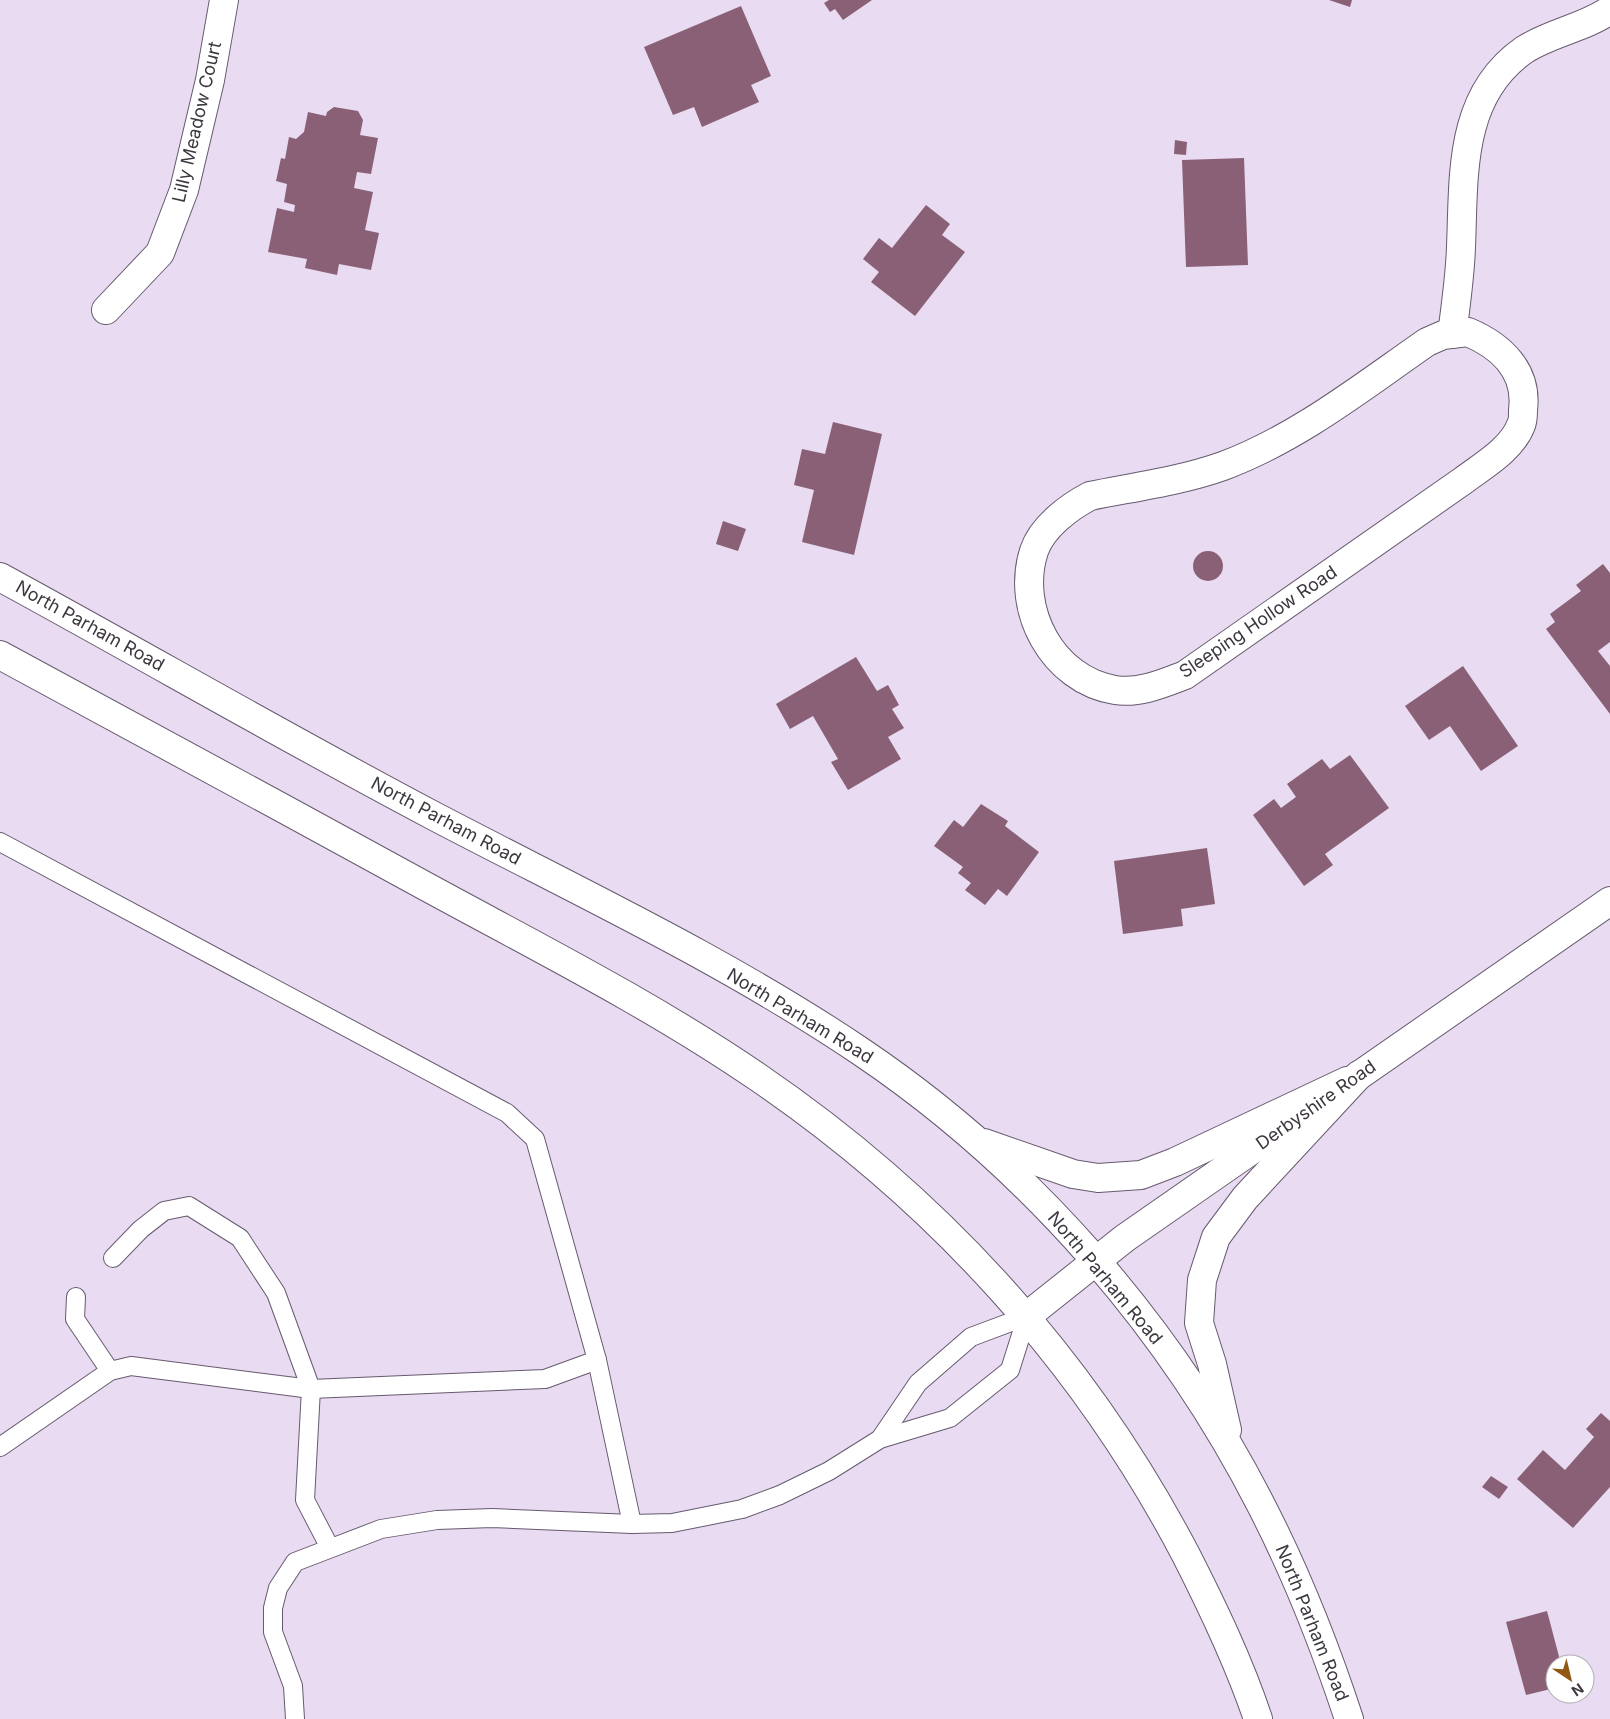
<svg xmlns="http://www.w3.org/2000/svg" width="1610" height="1719" viewBox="0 0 1610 1719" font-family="Inter,sans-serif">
<rect width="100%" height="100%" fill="#e9dbf2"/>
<g fill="#896075">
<polygon points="829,0 872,0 843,20 835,9 830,12 824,3"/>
<polygon points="1329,0 1352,0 1350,7"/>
<polygon points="741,6 771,76 751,85 759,102 702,127 694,107 673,115 644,47"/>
<polygon points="334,107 358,111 363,120 360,135 378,138 371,174 357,172 354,188 373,192 365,230 379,233 371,270 339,264 337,275 305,268 307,259 268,252 277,208 294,212 295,205 284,202 287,184 276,181 281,158 285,159 289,137 296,139 304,132 308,112 326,116 327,112"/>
<polygon points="1175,140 1187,142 1186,155 1174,154"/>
<polygon points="1244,158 1248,265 1186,267 1182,160"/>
<polygon points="926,205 950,224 942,235 965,252 915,316 871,282 879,272 863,259 879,238 892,248"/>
<polygon points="833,422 882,434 854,555 802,542 814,490 794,485 802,449 825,454"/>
<polygon points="723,521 746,529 738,551 716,544"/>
<circle cx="1208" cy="566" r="15"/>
<polygon points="1603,564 1610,573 1610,642 1598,651 1610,666 1610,714 1546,629 1555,622 1550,614 1581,591 1576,585"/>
<polygon points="856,657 877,691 888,685 899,705 892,709 904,728 888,737 901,759 848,790 831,762 838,759 813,716 790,729 776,704"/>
<polygon points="1463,666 1518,746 1481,771 1450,726 1429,740 1405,706"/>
<polygon points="1350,755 1389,808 1325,854 1333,865 1304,886 1253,815 1274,799 1281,808 1296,797 1287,784 1322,759 1330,769"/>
<polygon points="981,804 1008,821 1005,826 1039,852 1007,896 998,889 985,905 965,890 971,883 958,873 963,867 934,846 954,820 963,827"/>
<polygon points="1207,848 1215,904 1181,909 1183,926 1123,934 1114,861"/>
<polygon points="1601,1413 1610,1421 1610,1487 1573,1528 1517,1479 1543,1450 1565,1470 1594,1437 1586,1429"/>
<polygon points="1491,1476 1508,1487 1499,1499 1482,1487"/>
<polygon points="1547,1611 1561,1664 1555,1664 1555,1688 1526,1695 1506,1622"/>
</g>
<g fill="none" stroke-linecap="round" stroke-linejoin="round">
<g stroke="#665a6e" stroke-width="20">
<g id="service">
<polyline points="0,842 507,1113 535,1139 597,1360 632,1524"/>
<polyline points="113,1258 141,1229 164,1211 189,1206 240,1238 276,1293 311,1389 305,1500 330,1548"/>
<polyline points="76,1297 75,1319 110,1371"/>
<polyline points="880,1439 918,1383 971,1337 1027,1316"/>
<polyline points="0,1447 110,1371 131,1366 311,1389 545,1379 597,1360"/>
<polyline points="295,1719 293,1686 273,1632 273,1608 278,1588 295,1562 381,1529 437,1520 492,1518 632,1524 672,1523 742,1509 780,1495 829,1471 880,1439 950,1418 1010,1370 1027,1316"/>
</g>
</g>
<g stroke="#665a6e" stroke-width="30">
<g id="minor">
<polyline points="106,310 160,253 184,190 210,80 224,0"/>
<path d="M 1468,332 C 1501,346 1528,371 1523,410 C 1523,414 1523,421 1521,425 C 1512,449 1484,465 1464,480 L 1185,675 C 1164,683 1139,694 1115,690 C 1053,680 1015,610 1034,551 C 1042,527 1069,507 1090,496 C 1134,487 1181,481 1223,466 C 1298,438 1362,387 1427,342 L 1443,335 Z"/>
<path d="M 1452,334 C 1456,305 1460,276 1461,247 C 1464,176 1458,96 1524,50 C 1550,33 1584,28 1610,10"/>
</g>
</g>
<g stroke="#665a6e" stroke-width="30">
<polyline id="tertiary" points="1027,1316 1125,1238 1610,901"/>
</g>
<g stroke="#665a6e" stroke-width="30">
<g id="trunk">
<path d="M 0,577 C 145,656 288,739 434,816 C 577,891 725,960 860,1051 C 1028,1164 1170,1326 1262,1507 C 1297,1575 1325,1646 1349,1719"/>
<path d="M 0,655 C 142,732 285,809 427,887 C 539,948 654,1006 759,1078 C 939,1201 1085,1362 1186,1555 C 1213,1608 1239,1662 1258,1719"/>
<polyline points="984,1143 1073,1174 1098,1178 1141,1175 1175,1162 1347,1081"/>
<polyline points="1227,1430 1212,1364 1199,1323 1202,1280 1216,1237 1245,1198 1359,1075"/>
</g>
</g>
<use href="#service" stroke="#fff" stroke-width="18"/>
<use href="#minor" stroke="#fff" stroke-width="28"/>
<use href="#tertiary" stroke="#fff" stroke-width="28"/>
<use href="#trunk" stroke="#fff" stroke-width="28"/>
</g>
<g text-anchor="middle" stroke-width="5" stroke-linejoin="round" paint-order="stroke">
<g font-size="18" fill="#3d3740" stroke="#fff">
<text transform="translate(197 122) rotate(-77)" y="6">Lilly Meadow Court</text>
<text transform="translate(1258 622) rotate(-34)" y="6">Sleeping Hollow Road</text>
<text transform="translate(90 626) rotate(29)" y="6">North Parham Road</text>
<text transform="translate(446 821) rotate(28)" y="6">North Parham Road</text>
<text transform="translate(800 1016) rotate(31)" y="6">North Parham Road</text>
<text transform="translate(1316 1105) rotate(-35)" y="6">Derbyshire Road</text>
<text transform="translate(1105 1278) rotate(50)" y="6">North Parham Road</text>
<text transform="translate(1312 1623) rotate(68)" y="6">North Parham Road</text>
</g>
</g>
<g transform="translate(1570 1679) rotate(145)"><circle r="24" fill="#ffffff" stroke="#b1afb3"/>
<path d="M0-4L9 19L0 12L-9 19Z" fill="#915912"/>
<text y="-8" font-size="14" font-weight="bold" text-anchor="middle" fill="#3d3740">N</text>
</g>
</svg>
